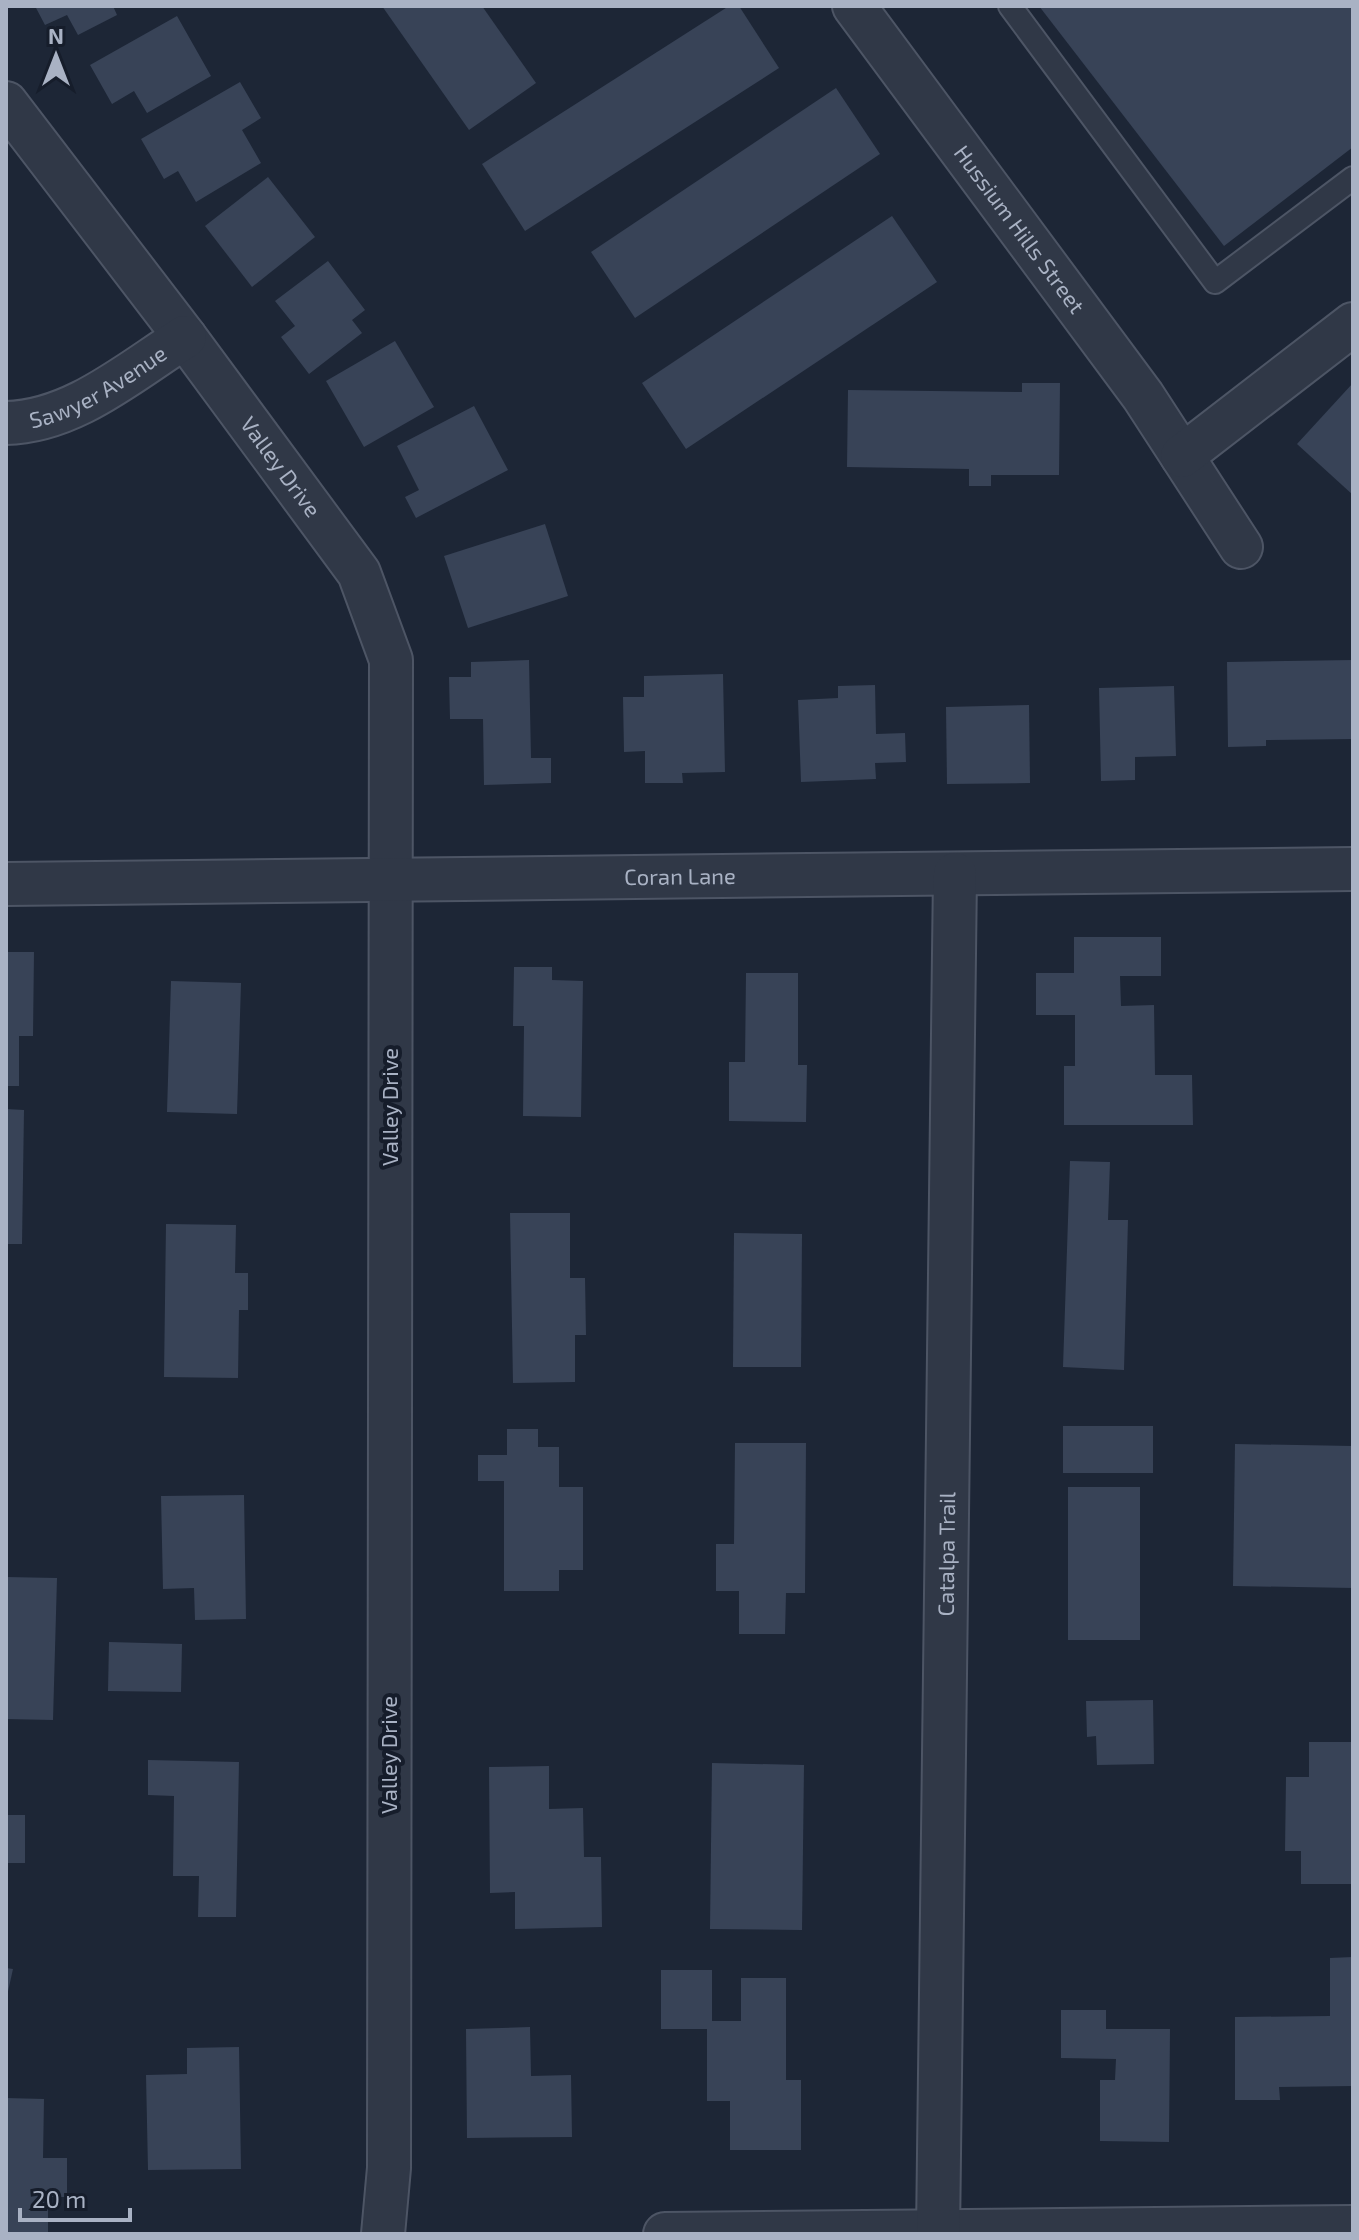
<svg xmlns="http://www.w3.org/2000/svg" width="1359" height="2240" viewBox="0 0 1359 2240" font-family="'Exo 2',sans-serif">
<rect width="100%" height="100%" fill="#1d2636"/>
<g fill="#384357">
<polygon points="35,6 113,6 117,15 78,35 67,15 45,25"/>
<polygon points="382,6 482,6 536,83 469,130"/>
<polygon points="729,6 739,6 779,68 525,231 482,164"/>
<polygon points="1039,6 1353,6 1353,147 1224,246"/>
<polygon points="177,16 211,76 147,113 134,91 112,104 90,65"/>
<polygon points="240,82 261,118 242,130 261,163 196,202 178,171 164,179 141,139"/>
<polygon points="836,88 880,154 635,318 591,252"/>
<polygon points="268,177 315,237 252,287 205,226"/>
<polygon points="892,216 937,282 686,449 642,383"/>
<polygon points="328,261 365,310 352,320 362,333 309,374 281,337 295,326 275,301"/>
<polygon points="395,341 434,407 364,447 326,381"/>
<polygon points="1022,383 1060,383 1059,475 991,475 991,486 969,486 969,469 847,467 848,390 1022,392"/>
<polygon points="1353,383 1353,495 1297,444"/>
<polygon points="474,406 508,470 416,518 405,497 419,490 397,446"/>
<polygon points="545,524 568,596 468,628 444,556"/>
<polygon points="529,660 531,758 551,758 551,783 484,785 483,719 450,719 449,677 471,677 471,662"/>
<polygon points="1353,660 1353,739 1266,740 1266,746 1228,747 1227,662"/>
<polygon points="723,674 725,772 682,773 683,783 645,783 645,751 624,752 623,697 644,697 644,676"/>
<polygon points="875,685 876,734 905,733 906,762 875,763 876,779 801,782 798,700 838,698 838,686"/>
<polygon points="1174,686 1176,756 1135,757 1135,780 1101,781 1099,688"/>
<polygon points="1029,705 1030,783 947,784 946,707"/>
<polygon points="1074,937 1161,937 1161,976 1120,976 1121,1006 1154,1005 1155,1075 1192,1075 1193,1125 1064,1125 1064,1066 1075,1066 1075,1015 1036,1015 1036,973 1074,973"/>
<polygon points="6,952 34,952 33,1036 19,1036 19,1086 6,1086"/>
<polygon points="514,967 552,967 552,980 583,981 581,1117 523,1116 524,1026 513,1026"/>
<polygon points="746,973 798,973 798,1065 807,1065 806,1122 729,1121 729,1062 745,1062"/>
<polygon points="171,981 241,983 237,1114 167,1112"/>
<polygon points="6,1109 24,1110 22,1244 6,1244"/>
<polygon points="1070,1161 1110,1162 1108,1220 1128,1220 1124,1370 1063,1367"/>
<polygon points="510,1213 570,1213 570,1278 585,1278 586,1335 575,1335 575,1382 513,1383"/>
<polygon points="166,1224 236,1225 235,1273 248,1273 248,1310 239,1310 238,1378 164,1377"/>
<polygon points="734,1233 802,1234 801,1367 733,1367"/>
<rect x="1063" y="1426" width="90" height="47"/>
<polygon points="507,1429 538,1429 538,1447 559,1447 559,1487 583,1487 583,1570 559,1570 559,1591 504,1591 504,1481 478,1481 478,1455 507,1455"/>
<polygon points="735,1443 806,1443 805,1593 786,1593 785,1634 739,1634 739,1591 716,1591 716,1544 734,1544"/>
<polygon points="1235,1444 1353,1446 1353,1588 1233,1586"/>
<rect x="1068" y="1487" width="72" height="153"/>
<polygon points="244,1495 246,1619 195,1620 194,1588 163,1589 161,1496"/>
<polygon points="6,1577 57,1578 53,1720 6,1719"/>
<polygon points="109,1642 182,1644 181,1692 108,1691"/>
<polygon points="1153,1700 1154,1764 1097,1765 1096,1736 1087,1737 1086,1701"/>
<polygon points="1309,1742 1353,1742 1353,1884 1301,1884 1301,1851 1285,1851 1286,1777 1309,1777"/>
<polygon points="148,1760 239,1762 236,1917 198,1917 199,1876 173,1876 174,1796 148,1795"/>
<polygon points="712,1763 804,1765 802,1930 710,1929"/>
<polygon points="549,1766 549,1809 583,1808 584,1857 601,1857 602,1927 515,1929 515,1892 490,1893 489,1767"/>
<rect x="6" y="1815" width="19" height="48"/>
<polygon points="1353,1957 1353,2086 1279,2087 1280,2100 1235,2100 1235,2017 1330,2016 1330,1958"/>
<polygon points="6,1968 13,1969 7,1996 6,1996"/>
<polygon points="661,1970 712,1970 712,2021 741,2021 741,1978 786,1978 786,2080 801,2080 801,2150 730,2150 730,2101 707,2101 707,2029 661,2029"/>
<polygon points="1061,2010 1106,2010 1106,2029 1170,2029 1169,2142 1100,2141 1100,2080 1115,2080 1116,2059 1061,2058"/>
<polygon points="530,2027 531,2076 571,2075 572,2137 467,2138 466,2029"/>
<polygon points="239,2047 241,2169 148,2170 146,2075 187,2074 187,2048"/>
<polygon points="6,2098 44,2099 43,2158 67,2158 67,2197 48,2197 48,2234 6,2234"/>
</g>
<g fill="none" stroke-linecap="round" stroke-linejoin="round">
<g stroke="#4d5565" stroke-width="26">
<polyline id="service" points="1010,6 1215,282 1353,178"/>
</g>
<g stroke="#4d5565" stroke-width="46">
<g id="minor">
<path id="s1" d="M 854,6 L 1143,396 L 1241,547"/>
<path id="s2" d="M 6,103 L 185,337 L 359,573 L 391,660 L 389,2168 L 383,2234"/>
<path id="s3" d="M 6,423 C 73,422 131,371 185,337"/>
<polyline points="1182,456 1353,324"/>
<path id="s4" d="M 6,884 L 1353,869"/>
<polyline points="665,2234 1353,2227"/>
<path id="s5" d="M 938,2234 L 955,874"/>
</g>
</g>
<use href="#service" stroke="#303847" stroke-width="22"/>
<use href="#minor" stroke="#303847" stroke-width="42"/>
</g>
<g text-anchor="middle" stroke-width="8" stroke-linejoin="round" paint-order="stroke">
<g font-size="22" fill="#a9b2c4" stroke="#161d2b">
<text dy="8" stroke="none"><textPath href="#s1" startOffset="278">Hussium Hills Street</textPath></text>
<text dy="8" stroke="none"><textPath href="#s3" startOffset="100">Sawyer Avenue</textPath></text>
<text dy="8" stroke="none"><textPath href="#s2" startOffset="456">Valley Drive</textPath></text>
<text dy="8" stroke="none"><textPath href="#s4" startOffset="674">Coran Lane</textPath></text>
<text transform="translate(390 1107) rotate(-90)" y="8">Valley Drive</text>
<text dy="8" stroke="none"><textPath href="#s5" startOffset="680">Catalpa Trail</textPath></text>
<text transform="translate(389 1755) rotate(-90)" y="8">Valley Drive</text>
</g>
</g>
<rect width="1359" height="2240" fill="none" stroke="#a9b2c4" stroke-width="16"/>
<g transform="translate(56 56)" stroke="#161d2b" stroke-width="6" paint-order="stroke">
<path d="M0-6L14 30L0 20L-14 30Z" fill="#a9b2c4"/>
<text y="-12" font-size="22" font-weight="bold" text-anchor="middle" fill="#a9b2c4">N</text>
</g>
<path d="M20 2208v12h110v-12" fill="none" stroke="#a9b2c4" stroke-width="4"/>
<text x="32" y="2208" font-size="24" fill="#a9b2c4" stroke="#161d2b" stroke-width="6" paint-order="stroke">20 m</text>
</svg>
